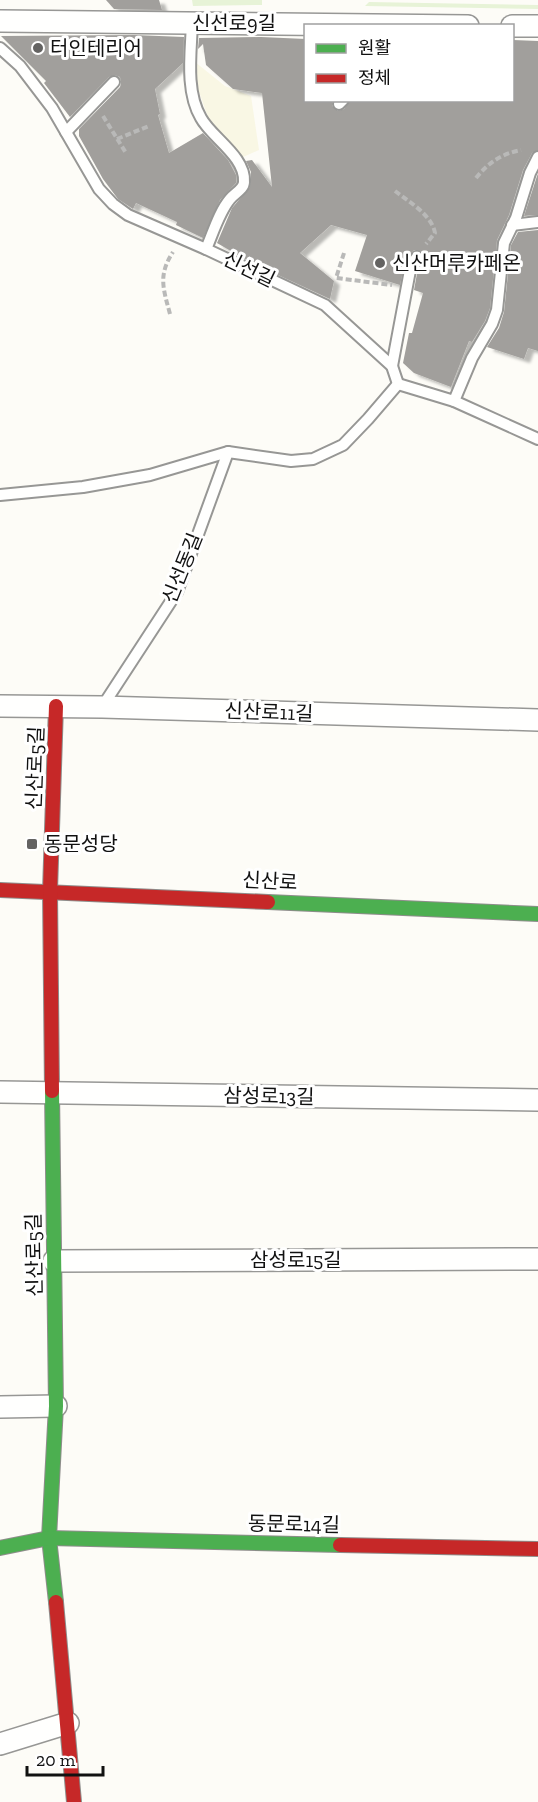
<svg xmlns="http://www.w3.org/2000/svg" width="538" height="1802" viewBox="0 0 538 1802" font-family="'Zilla Slab','Noto Sans KR',serif">
<defs>
<filter id="shadow"><feDropShadow dx="6" dy="4" stdDeviation="1.5" flood-color="#0004"/></filter>
</defs>
<rect width="100%" height="100%" fill="#fdfcf7"/>
<polygon fill="#f9f7e4" points="195,62 225,86 251,96 259,150 241,158 209,120 198,89"/>
<g fill="#e7f3d7">
<polygon points="192,0 262,0 262,5 193,6"/>
<polygon points="369,2 538,5 538,9 365,6"/>
</g>
<g fill="#a19f9c" filter="url(#shadow)">
<polygon points="106,0 159,0 162,10 114,9"/>
<polygon points="134,35 184,37 183,63 155,89 160,114 158,115 169,153 203,133 228,160 236,175 236,183 220,200 203,238 176,225 177,222 136,203 133,209 118,199 103,179 79,136 79,129 120,87 121,83 120,77 115,75 109,77 70,117 44,83 46,81 1,36"/>
<polygon points="261,37 306,39 306,100 333,100 332,106 338,111 344,109 350,100 513,100 513,40 538,41 538,150 532,153 523,170 509,215 497,240 490,308 485,321 472,342 469,341 451,387 414,373 403,363 409,333 412,333 423,293 414,290 418,268 424,258 421,251 414,250 405,261 400,285 355,271 367,235 331,225 300,253 334,281 330,299 250,262 217,243 232,208 250,187 251,172 246,161 252,160 272,187 262,93 233,89 206,65 203,44 198,49 199,38"/>
<polygon points="538,174 538,215 524,216 537,176"/>
<polygon points="538,230 538,351 528,348 524,359 487,347 499,328 504,312 511,245 518,232"/>
</g>
<g fill="none" stroke-linecap="round" stroke-linejoin="round">
<g stroke="#979795" stroke-width="14">
<g id="lane">
<path d="M 192,23 C 191,52 185,91 201,118 C 211,137 246,157 244,182 C 244,189 235,193 230,199 C 219,212 213,233 206,249"/>
<polyline points="0,48 20,66 52,108 99,189 113,204 128,215 206,249 325,305 392,366 398,384"/>
<polyline points="339,104 343,100"/>
<polyline points="66,132 114,82"/>
<polyline points="512,225 538,222"/>
<polyline points="392,366 411,265 417,257"/>
<polyline points="398,384 454,401 538,439"/>
<polyline points="454,401 472,358 492,324 497,310 504,243 516,218 530,173 538,157"/>
<polyline points="0,495 83,487 150,475 228,452 291,461 313,459 343,445 368,419 398,384"/>
<polyline points="102,707 177,592 228,452"/>
</g>
</g>
<g stroke="#979795" stroke-width="24">
<g id="street">
<polyline points="0,21 468,26"/>
<polyline points="512,26 538,26"/>
<polyline points="0,706 102,707 538,720"/>
<polyline points="0,1092 538,1100"/>
<polyline points="54,1261 538,1259"/>
<polyline points="0,1407 56,1406"/>
<polyline points="0,1744 68,1723"/>
</g>
</g>
<g stroke="#8e8d8b" stroke-width="16">
<g id="fast">
<polyline points="268,902 538,914"/>
<polyline points="52,1091 56,1406 49,1538 56,1602"/>
<polyline points="0,1548 49,1538 340,1545"/>
</g>
</g>
<g stroke="#8e8d8b" stroke-width="16">
<g id="jam">
<polyline points="0,890 268,902"/>
<polyline points="52,1091 50,891 56,706"/>
<polyline points="340,1545 538,1549"/>
<polyline points="56,1602 74,1802"/>
</g>
</g>
<g stroke="#b9b9b8" stroke-width="4" stroke-dasharray="6 3" stroke-linecap="butt">
<polyline points="103,116 126,153"/>
<polyline points="117,139 149,126"/>
<path d="M 476,178 C 488,163 501,154 521,150"/>
<path d="M 395,191 C 408,201 432,215 435,233 L 426,244"/>
<polyline points="344,253 336,278 392,285"/>
<path d="M 170,314 C 163,288 158,275 173,252"/>
</g>
<use href="#lane" stroke="#fffffe" stroke-width="10"/>
<use href="#street" stroke="#fffffe" stroke-width="21"/>
<use href="#fast" stroke="#4caf50" stroke-width="14"/>
<use href="#jam" stroke="#c62828" stroke-width="14"/>
</g>
<g fill="#646362" stroke="#fff" stroke-width="2">
<circle cx="38" cy="48" r="6"/>
<circle cx="380" cy="263" r="6"/>
<rect x="26" y="838" width="12" height="12" rx="3"/>
</g>
<g text-anchor="middle" stroke-width="6" stroke-linejoin="round" paint-order="stroke">
<g font-size="20" fill="#111" stroke="#fff">
<text x="234" y="30">신선로9길</text>
<text transform="translate(249 269) rotate(26)" y="7">신선길</text>
<text transform="translate(182 568) rotate(-68)" y="7">신선동길</text>
<text transform="translate(269 712) rotate(2)" y="7">신산로11길</text>
<text transform="translate(35 768) rotate(-88)" y="7">신산로5길</text>
<text transform="translate(270 881) rotate(3)" y="7">신산로</text>
<text transform="translate(269 1096) rotate(1)" y="7">삼성로13길</text>
<text transform="translate(34 1255) rotate(-91)" y="7">신산로5길</text>
<text x="296" y="1267">삼성로15길</text>
<text transform="translate(294 1524) rotate(1)" y="7">동문로14길</text>
</g>
<g font-size="20" fill="#111" stroke="#fff" text-anchor="start">
<text x="50" y="55">터인테리어</text>
<text x="392" y="270">신산머루카페온</text>
<text x="44" y="851">동문성당</text>
</g>
</g>
<rect x="304" y="24" width="210" height="78" fill="#ffffff" stroke="#a0a0a0" stroke-width="1.5"/>
<rect x="316" y="44" width="30" height="9" fill="#4caf50" stroke="#a0a0a0" stroke-width="1.5"/>
<text x="358" y="54" font-size="18" fill="#111111">원활</text>
<rect x="316" y="74" width="30" height="9" fill="#c62828" stroke="#a0a0a0" stroke-width="1.5"/>
<text x="358" y="84" font-size="18" fill="#111111">정체</text>
<path d="M27 1766v9h76v-9" fill="none" stroke="#111111" stroke-width="3"/>
<text x="36" y="1766" font-size="18" fill="#111111" stroke="#ffffff" stroke-width="4.5" paint-order="stroke">20 m</text>
</svg>
